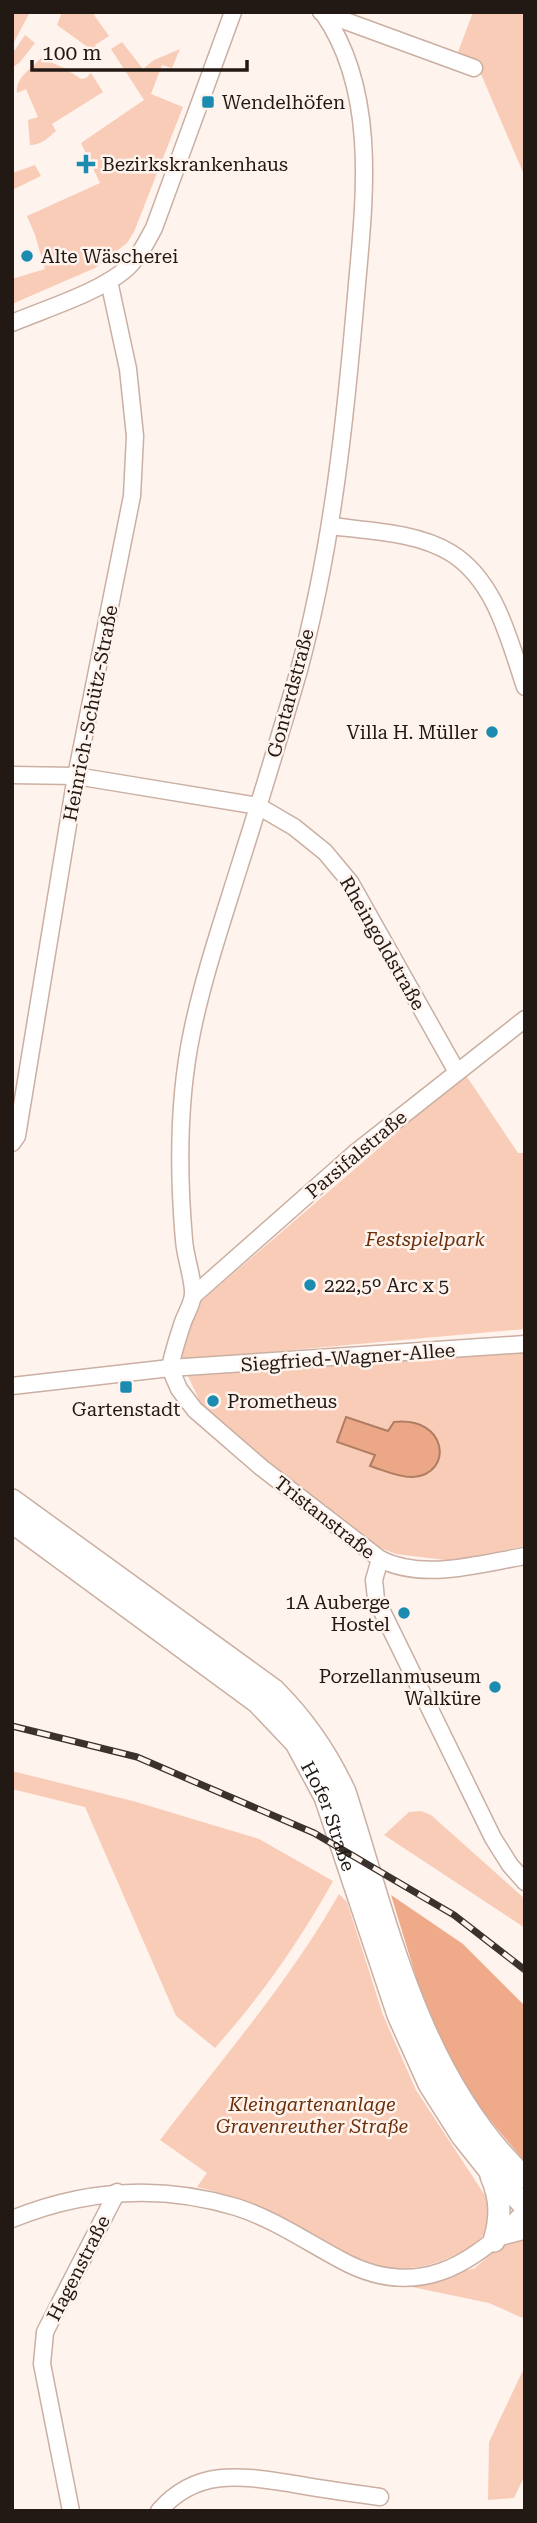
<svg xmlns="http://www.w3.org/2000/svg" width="537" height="2523" viewBox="0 0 537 2523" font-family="'Roboto Serif',serif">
<rect width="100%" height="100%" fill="#fff3ee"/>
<g fill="#f9ccb7">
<polygon points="12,12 30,12 13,44 12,43"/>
<polygon points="62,12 92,12 109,36 95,45 102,55 100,56 57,25"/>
<polygon points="473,12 525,12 525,177 475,60 458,52"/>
<polygon points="25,35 35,43 20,62 12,68 12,54"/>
<polygon points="122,42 143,69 154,60 180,49 172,68 162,65 151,94 183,107 134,232 127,243 95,268 12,304 12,279 45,269 35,235 27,216 100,183 81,143 144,100 111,49"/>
<path d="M 41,58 L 64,68 L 81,79 L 86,78 L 91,73 L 103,92 L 52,124 L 56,131 C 48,138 41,145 30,145 L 28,120 L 38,117 L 26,89 L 17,93 C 15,78 31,69 41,58 Z"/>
<polygon points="35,165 41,176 12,190 12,173"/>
<polygon points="465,1074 518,1153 525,1153 525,1329 181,1360 183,1330 192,1309"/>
<polygon points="525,1350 525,1546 453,1561 396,1554 368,1543 293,1487 202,1406 188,1376"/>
<path d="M 12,1771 L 133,1801 L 259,1839 L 333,1881 C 300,1941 261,1996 215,2048 L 176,2016 L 85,1807 L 12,1789 Z"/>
<polygon points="421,1811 431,1815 525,1899 525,1928 384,1835 409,1812"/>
<path d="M 339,1894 L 347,1902 L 383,2015 L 416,2090 L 486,2197 C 494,2216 492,2229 475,2244 C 465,2252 453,2256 441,2261 C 377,2285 336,2244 283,2217 C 255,2203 228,2194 197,2187 L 207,2173 L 160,2140 C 222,2059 289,1982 339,1894 Z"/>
<polygon points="525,2238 525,2319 489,2303 412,2287 475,2268 503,2243"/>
<polygon points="525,2366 525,2475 514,2498 488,2500 489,2442"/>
</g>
<polygon fill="#eeaa89" points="391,1895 463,1944 525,2006 525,2162 470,2096 426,2010"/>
<path fill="#eba786" stroke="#af7c64" stroke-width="2" d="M 346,1417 L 388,1431 L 394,1422 C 448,1416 454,1474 413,1477 C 400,1478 383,1470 370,1466 L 375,1455 L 337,1442 Z"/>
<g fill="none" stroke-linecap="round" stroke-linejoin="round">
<g stroke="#caafa2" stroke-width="19">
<g id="minor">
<polyline points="321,12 474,68"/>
<path d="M 12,323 C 45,309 100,292 126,269 C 139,257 146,243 154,228 L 233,12"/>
<path d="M 331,526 C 369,531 417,532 451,553 C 496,581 509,640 525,687"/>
<polyline points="12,775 76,776 258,806 294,827 325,852 350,882 457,1072"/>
<polyline points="12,1143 17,1136 76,776 132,496 135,436 128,369 109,281"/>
<polyline points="193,1296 355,1153 525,1019"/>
<path d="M 170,1368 C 173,1352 178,1337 183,1322 C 186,1314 192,1304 193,1295 C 194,1280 185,1257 184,1240 C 178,1171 178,1099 192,1032 C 203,979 220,928 236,877 C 258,808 279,739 299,670 C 333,544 346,414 357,284 C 365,195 377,90 323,13"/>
<path d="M 170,1368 L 179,1389 L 195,1410 L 262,1468 L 380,1559 C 423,1581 479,1564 525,1556"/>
<polyline points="12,1386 170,1368 525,1344"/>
<polyline points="380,1559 374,1580 376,1599 493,1838 510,1865 525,1882"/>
<path d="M 12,2219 C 86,2189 160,2184 236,2207 C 274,2219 307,2242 341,2260 C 416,2301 472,2266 525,2211"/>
<polyline points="71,2511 42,2364 45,2332 117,2192"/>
<path d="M 159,2511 C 197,2467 243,2476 294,2484 C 322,2489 351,2493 380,2497"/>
</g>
</g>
<g stroke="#caafa2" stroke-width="24">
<g id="secondary">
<path d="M 12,1500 L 274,1690 C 305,1721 327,1753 345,1792 C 388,1926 419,2077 525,2178"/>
<path id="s1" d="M 12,1522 L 257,1702 L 296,1743 L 325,1797 L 398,2015 L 429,2084 L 462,2136 L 489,2170 L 525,2206"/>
<path d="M 491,2176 C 501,2199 501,2218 494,2241"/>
<polyline points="502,2234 525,2228"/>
</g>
</g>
<use href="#minor" stroke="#fff" stroke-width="16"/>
<use href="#secondary" stroke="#fff" stroke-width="21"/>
<g stroke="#3c322d" stroke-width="7">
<polyline id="rail" points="12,1726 137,1757 314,1833 454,1915 525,1970"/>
</g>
<use href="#rail" stroke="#fff3ee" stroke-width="4.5" stroke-dasharray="13" stroke-linecap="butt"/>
</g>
<g fill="#1b8bb0" stroke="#fff3ee" stroke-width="2.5">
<rect x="201" y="95" width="14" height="14" rx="3.5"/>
<path d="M82.5 153.5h7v7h7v7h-7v7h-7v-7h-7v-7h7z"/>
<circle cx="27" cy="256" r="7"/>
<circle cx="492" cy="732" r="7"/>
<circle cx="310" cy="1285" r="7"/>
<rect x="119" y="1380" width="14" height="14" rx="3.5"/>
<circle cx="213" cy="1401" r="7"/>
<circle cx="404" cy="1613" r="7"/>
<circle cx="495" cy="1687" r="7"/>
</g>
<g text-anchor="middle" stroke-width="5" stroke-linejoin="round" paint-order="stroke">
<g font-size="19" fill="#231914" stroke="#fff3ee" text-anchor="start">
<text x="222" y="109">Wendelhöfen</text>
<text x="102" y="171">Bezirkskrankenhaus</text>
<text x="41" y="263">Alte Wäscherei</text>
<text x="478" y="739" text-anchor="end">Villa H. Müller</text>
<text x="324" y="1292">222,5º Arc x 5</text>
<text x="227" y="1408">Prometheus</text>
<text x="126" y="1416" text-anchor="middle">Gartenstadt</text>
<text x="390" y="1609" text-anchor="end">1A Auberge<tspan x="390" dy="22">Hostel</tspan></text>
<text x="481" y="1683" text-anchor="end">Porzellanmuseum<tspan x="481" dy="22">Walküre</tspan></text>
</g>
<g font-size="19" fill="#231914" stroke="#fff3ee">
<text transform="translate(290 693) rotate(-75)" y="7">Gontardstraße</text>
<text transform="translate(90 713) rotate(-79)" y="7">Heinrich-Schütz-Straße</text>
<text transform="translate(383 943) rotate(60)" y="7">Rheingoldstraße</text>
<text transform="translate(356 1154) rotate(-40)" y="7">Parsifalstraße</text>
<text transform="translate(348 1357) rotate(-4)" y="7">Siegfried-Wagner-Allee</text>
<text transform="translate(325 1517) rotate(38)" y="7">Tristanstraße</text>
<text dy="7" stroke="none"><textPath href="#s1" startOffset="441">Hofer Straße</textPath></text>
<text transform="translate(78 2268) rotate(-63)" y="7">Hagenstraße</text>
</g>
<g font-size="19" font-style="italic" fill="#6b2f0a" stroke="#fff3ee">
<text x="425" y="1246">Festspielpark</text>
<text x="312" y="2111">Kleingartenanlage<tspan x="312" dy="22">Gravenreuther Straße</tspan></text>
</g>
</g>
<rect width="537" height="2523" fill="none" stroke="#231914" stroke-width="28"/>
<path d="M32 60v10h215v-10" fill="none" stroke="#231914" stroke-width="3.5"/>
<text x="42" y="60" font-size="21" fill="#231914" stroke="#fff3ee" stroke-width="5" paint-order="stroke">100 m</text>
</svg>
